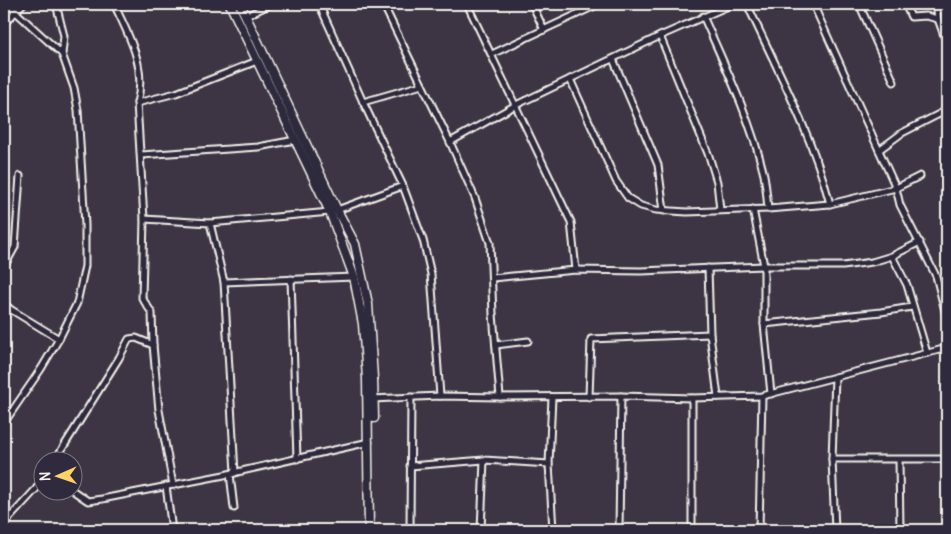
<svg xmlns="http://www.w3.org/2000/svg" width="951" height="534" viewBox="0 0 951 534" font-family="Delius,sans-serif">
<rect width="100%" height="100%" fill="#3d3544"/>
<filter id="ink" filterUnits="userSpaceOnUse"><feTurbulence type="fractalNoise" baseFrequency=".02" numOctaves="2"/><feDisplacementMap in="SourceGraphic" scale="10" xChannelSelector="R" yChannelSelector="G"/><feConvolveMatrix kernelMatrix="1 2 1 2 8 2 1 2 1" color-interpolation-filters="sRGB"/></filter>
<g filter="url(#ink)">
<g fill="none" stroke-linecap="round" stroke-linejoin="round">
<g stroke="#f4f1e8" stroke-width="9">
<g id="street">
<polyline points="56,4 64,36 62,54"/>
<path d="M 114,4 C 129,36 147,67 137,103 L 144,219 L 142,298 L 152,313 L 153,345 L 159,410 L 173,485"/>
<polyline points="319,4 363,102 403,186 423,240 431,274 440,396"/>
<polyline points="383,4 450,142 475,198 490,243 493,314 500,397"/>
<polyline points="467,4 571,222 576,270"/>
<polyline points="532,4 544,30"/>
<path d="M 747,4 C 777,69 812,134 830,204"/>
<polyline points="813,4 896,188 900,205 936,276 947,319"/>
<polyline points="859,4 894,82"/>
<polyline points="905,4 911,17 926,16 938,19"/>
<polyline points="936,4 938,19 947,44"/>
<polyline points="861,6 873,4"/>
<polyline points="246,16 271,4"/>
<path d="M 703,16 C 726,68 751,120 764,175 C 766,186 767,198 768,209"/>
<polyline points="4,24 23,4"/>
<polyline points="660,36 709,156 717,182 720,210"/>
<polyline points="492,54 599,4"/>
<polyline points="613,59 658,165 664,211"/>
<polyline points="570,79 616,181 628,198 641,206 656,210 687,212 768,209 830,204 896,188 920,176"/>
<polyline points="363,102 422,85"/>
<polyline points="137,103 176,93 257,61"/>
<polyline points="450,142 516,105 660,36 733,4"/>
<polyline points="879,150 902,133 947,110"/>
<polyline points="141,155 258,147 295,140"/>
<polyline points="753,209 764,266 764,324 771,394"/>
<polyline points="337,210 403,186"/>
<polyline points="144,219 210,223 330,212"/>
<polyline points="210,223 224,282 235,473 230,474 234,508"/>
<polyline points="892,256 907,285 927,353"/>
<polyline points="4,267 15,247 20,176"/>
<polyline points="708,268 710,334 718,397"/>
<polyline points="492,278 576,270 641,271 764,266 843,266 872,262 892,256 920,242"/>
<polyline points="291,279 297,459"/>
<polyline points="224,282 354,277"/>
<polyline points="4,303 10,309"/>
<polyline points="4,318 10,309 59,339"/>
<polyline points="764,324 881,312 912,307"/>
<polyline points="496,345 528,341"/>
<polyline points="552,397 549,464 553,530"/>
<polyline points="589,397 591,339 710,334"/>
<polyline points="371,399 440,396 500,397 621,396 692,398 762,396 947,348"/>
<polyline points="4,423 41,369 59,339 77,303 85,266 85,225 78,110 74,88 62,54 7,4"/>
<polyline points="832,459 947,459"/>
<polyline points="899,460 900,530"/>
<polyline points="54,462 119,358 129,339 136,338 153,345"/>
<polyline points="410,466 484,460 549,464"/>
<polyline points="166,486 172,530"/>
<polyline points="72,490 88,501 102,499 224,475 369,442"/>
<polyline points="4,524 36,489 42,479"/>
<polyline points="410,530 411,397"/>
<polyline points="481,530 484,460"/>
<polyline points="619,530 621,396"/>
<polyline points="692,530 692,398"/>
<polyline points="759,530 762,396"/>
<polyline points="835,530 832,459 835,377"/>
</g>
</g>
<g stroke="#f4f1e8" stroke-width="11">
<g id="secondary">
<polyline points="230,4 330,212 354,277 363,324 367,378 369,530"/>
<polyline points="240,4 337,210 355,244 368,304 373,378 374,418"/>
</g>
</g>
<use href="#street" stroke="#2f2a3d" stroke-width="5"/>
<use href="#secondary" stroke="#2f2a3d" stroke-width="8"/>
</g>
</g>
<rect width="951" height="534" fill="none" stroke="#2f2a3d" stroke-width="20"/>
<rect x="10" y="10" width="931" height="514" fill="none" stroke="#f4f1e8" stroke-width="2" filter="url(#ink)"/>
<g transform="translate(58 476) rotate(268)"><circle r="24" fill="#2f2a3d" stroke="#7e7a81"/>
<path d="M0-4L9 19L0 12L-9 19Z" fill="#ffd166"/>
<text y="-8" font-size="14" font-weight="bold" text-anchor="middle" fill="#f4f1e8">N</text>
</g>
</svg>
